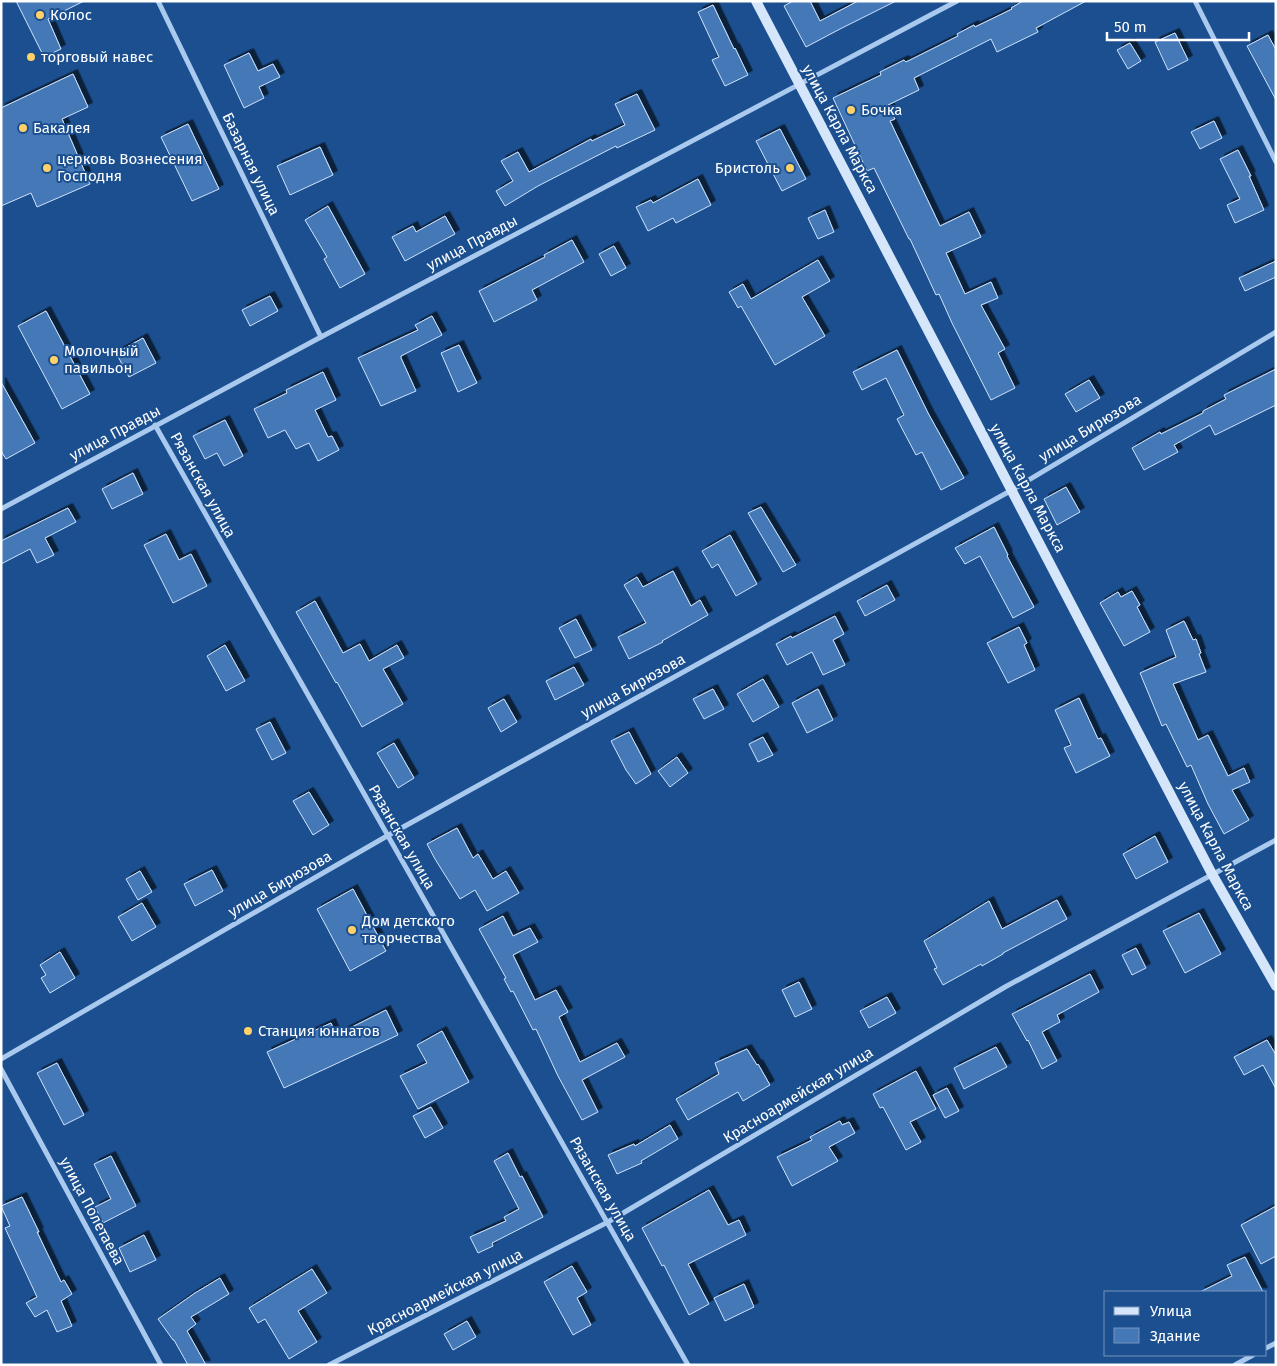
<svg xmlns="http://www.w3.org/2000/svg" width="1277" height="1366" viewBox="0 0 1277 1366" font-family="'Fira Sans',sans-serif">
<defs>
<filter id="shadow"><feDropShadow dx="4.5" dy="-4.5" stdDeviation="0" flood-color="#0009"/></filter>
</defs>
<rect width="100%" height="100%" fill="#1b4f8f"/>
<g fill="#4478b7" stroke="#cfe3fa" filter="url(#shadow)">
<polygon points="16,1 84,1 48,19 61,49 44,57"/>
<polygon points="793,1 810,1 820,21 858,1 896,1 840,29 806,47 784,6"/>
<polygon points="1023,1 1086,1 1036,28 1038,32 997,52 991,39 914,78 919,90 888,105 895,119 890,121 940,226 969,212 981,237 946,253 965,294 991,282 998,298 981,305 1005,349 998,353 1015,388 991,400 952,323 939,294 936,295 910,239 909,239 874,168 867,171 833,98 881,75 880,72 904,60 906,62 958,36 957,34 974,25 975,27 1012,9 1011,8"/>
<polygon points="713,5 734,49 735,48 748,75 725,86 712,60 719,57 698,12"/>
<polygon points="1175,33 1188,60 1168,70 1155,42"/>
<polygon points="1268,35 1276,50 1276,100 1247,46"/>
<polygon points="1130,43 1141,61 1128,69 1117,50"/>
<polygon points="249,53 258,71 273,64 280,77 259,87 264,98 244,108 224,65"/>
<polygon points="73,74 88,107 62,119 90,184 37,207 31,193 1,206 1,108"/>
<polygon points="637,94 655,130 617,148 616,146 538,186 505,206 496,191 513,181 501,161 518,152 529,172 591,139 592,141 625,125 615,104"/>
<polygon points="1214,121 1222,138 1200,149 1191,132"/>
<polygon points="188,124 219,189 192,201 161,137"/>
<polygon points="780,129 806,179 782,191 756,141"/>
<polygon points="320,147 333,175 290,195 277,166"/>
<polygon points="1238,150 1251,176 1249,176 1264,210 1235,223 1227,205 1240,199 1220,159"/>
<polygon points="698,179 711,205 676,223 673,218 648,231 636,207 651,200 653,203"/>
<polygon points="328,206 365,274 340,288 324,259 327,257 305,220"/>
<polygon points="825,210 834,232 818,239 808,218"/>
<polygon points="445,216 455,234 405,261 392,237 413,226 416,232"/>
<polygon points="572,240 584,262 532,290 537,300 494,322 479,291 545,257 544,255"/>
<polygon points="614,246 626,268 611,276 599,254"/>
<polygon points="818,260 830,281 802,297 825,336 775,365 741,306 738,308 729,292 743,284 751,299"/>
<polygon points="1276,261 1276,277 1245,291 1239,278"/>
<polygon points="270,296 278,311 250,326 242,310"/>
<polygon points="46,311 90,394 62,409 18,326"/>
<polygon points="432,316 442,335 401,356 401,358 416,391 381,406 358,358 418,330 415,325"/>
<polygon points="143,338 156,363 129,377 116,353"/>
<polygon points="459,345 477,383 458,392 441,353"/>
<polygon points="897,350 928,413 964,478 941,490 922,452 916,455 897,419 904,415 886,378 862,390 853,372"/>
<polygon points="1276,369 1276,405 1215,435 1210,425 1174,445 1178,452 1144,470 1132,448 1160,432 1161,434 1203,413 1203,411 1226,399 1224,395"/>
<polygon points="323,372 336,400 315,410 328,437 332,436 339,450 318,461 309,443 296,449 285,430 268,438 254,409 287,393 286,390"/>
<polygon points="1089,380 1100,398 1076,412 1065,394"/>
<polygon points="1,382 35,443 6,459 1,451"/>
<polygon points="225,420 243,456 224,466 217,453 205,459 193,436"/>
<polygon points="133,473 143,494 112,509 102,489"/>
<polygon points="1066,487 1080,512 1057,525 1044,499"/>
<polygon points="761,507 796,565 783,572 748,513"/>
<polygon points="68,508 76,522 45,538 54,555 37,563 30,549 1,564 1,541"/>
<polygon points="994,527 1008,555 1007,556 1034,607 1013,618 980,556 965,564 955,548"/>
<polygon points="166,534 179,560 191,554 207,586 173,603 144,545"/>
<polygon points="730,535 757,584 736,596 718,564 712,568 702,551"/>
<polygon points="673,571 691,606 700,600 708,615 662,641 663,642 629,659 618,637 646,623 624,585 637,577 643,587"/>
<polygon points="887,585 895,600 865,616 857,601"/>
<polygon points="1132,591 1140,605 1137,607 1150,632 1124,646 1100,603 1118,592 1121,597"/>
<polygon points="315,601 343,653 360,644 369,661 397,645 404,658 383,669 403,704 362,727 337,682 336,683 296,612"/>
<polygon points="835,616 844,634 833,640 845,665 823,675 812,652 787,665 776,644 791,636 792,638"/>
<polygon points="576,619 592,650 575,658 559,628"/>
<polygon points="1184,621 1193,640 1196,639 1201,653 1199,654 1206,672 1173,684 1198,740 1208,735 1228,776 1244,768 1250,782 1232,790 1249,820 1224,834 1208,804 1191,765 1187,767 1166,724 1162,726 1140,673 1176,657 1166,630"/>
<polygon points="1019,627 1027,643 1024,645 1035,670 1008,683 987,643"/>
<polygon points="225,645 245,681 226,691 207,656"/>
<polygon points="574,667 584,685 555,700 546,681"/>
<polygon points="763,679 779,707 753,722 737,694"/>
<polygon points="713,689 724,709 704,719 693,699"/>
<polygon points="818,689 833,720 807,733 792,703"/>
<polygon points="1079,698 1098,739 1101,738 1110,756 1076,773 1064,748 1071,745 1055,710"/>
<polygon points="504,699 517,722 501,732 488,708"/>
<polygon points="270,722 286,753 272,760 256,729"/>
<polygon points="629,732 651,774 636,784 626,770 611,741"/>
<polygon points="763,737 773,755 758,762 749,744"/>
<polygon points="394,743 414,778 398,788 377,753"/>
<polygon points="677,757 688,773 670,787 658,771"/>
<polygon points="309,792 329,825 313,835 293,801"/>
<polygon points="457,828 473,858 478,854 493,879 506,871 519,893 487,911 475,890 460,899 435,859 427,844"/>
<polygon points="1155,836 1168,862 1136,879 1123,854"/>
<polygon points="212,870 223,891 195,906 184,884"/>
<polygon points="140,871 152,892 138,900 126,879"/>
<polygon points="353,889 386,951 350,971 317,909"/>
<polygon points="1057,900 1067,919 1003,953 1003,954 982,966 981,964 943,985 934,969 937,968 924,941 989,901 1002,929"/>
<polygon points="142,903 156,927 132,941 118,917"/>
<polygon points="1199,913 1221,954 1185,973 1163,931"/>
<polygon points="503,916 513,936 530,928 538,942 513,955 535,1000 556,990 568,1012 559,1017 580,1062 617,1043 625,1057 582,1080 598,1112 582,1120 558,1076 536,1029 533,1030 513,991 511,992 504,979 506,978 479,929"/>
<polygon points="1136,948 1146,968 1132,975 1122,955"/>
<polygon points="60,952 75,978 50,993 41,978 46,975 40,965"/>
<polygon points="1090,974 1099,992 1057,1015 1060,1022 1042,1032 1057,1061 1042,1069 1028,1040 1027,1041 1012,1014"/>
<polygon points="799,982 812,1009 795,1017 782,990"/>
<polygon points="887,997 896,1013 869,1028 860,1011"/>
<polygon points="386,1010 398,1035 284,1088 267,1052 331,1023 336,1035"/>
<polygon points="442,1031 469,1082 418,1109 400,1076 427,1063 417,1045"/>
<polygon points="1267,1040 1276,1055 1276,1089 1263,1065 1244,1075 1234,1057"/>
<polygon points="996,1047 1007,1067 964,1089 954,1068"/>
<polygon points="747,1049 757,1065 758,1064 770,1085 743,1101 738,1092 688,1120 676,1099 719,1074 715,1063"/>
<polygon points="57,1063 84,1115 64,1125 37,1073"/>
<polygon points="916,1071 936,1109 910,1122 921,1142 906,1150 883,1107 880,1108 873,1094"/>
<polygon points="947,1088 959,1111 945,1118 933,1095"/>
<polygon points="431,1107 443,1128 425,1138 413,1116"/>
<polygon points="840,1121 842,1125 849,1122 855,1133 829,1147 838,1161 792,1186 777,1157 812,1140 810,1137"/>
<polygon points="670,1125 678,1139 641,1161 642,1163 617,1174 608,1155 634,1144 635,1146"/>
<polygon points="508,1153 520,1177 522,1176 543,1217 492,1243 493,1246 478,1253 470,1237 506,1221 504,1217 519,1209 494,1161"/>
<polygon points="111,1156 136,1206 103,1223 95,1207 111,1199 94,1164"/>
<polygon points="709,1190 728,1225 739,1220 746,1235 688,1264 709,1304 689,1315 664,1265 662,1266 642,1228"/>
<polygon points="22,1197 39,1232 37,1232 61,1282 64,1280 72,1294 61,1301 72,1326 57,1332 47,1310 35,1317 26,1303 37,1297 5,1228 10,1226 1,1206"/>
<polygon points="1276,1206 1276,1256 1261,1264 1241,1225"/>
<polygon points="144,1235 156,1260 130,1272 119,1248"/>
<polygon points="1245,1257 1263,1292 1200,1292 1232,1276 1227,1265"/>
<polygon points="572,1266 587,1292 577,1298 591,1325 573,1335 544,1282"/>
<polygon points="312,1269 327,1293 298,1311 317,1342 289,1359 265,1319 258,1323 249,1308"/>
<polygon points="220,1278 229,1294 191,1317 196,1324 187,1331 206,1365 188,1365 174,1340 173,1340 158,1319 195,1293"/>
<polygon points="744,1284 754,1307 725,1321 714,1298"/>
<polygon points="467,1321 476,1337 453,1350 444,1334"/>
</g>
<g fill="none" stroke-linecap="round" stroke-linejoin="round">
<g stroke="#a9c9ee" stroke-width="5">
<polyline points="158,1 321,337"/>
<polyline points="1195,1 1276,162"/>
<polyline points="155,425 688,1365"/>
<polyline points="1,509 321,337 957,1"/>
<polyline points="1,1059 387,836 1012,490 1276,332"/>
<polyline points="1,1069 161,1365"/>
<polyline points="1266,1348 1276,1343"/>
<polyline points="329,1365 608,1222 1005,987 1276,840"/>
<polyline points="1235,1365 1253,1355"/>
</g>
<polyline stroke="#d6e6fa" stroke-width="10" points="756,1 1212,874 1276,986"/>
</g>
<g fill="#ffd166" stroke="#1b4f8f" stroke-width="2">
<circle cx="40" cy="15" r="5"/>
<circle cx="31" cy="57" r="5"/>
<circle cx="851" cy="110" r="5"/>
<circle cx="23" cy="128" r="5"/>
<circle cx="47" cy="168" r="5"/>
<circle cx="790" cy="168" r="5"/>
<circle cx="54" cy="360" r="5"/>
<circle cx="352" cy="930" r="5"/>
<circle cx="248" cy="1031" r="5"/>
</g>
<g text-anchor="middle" stroke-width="4" stroke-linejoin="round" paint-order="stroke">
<g font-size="15" fill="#fff" stroke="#1b4f8f" text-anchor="start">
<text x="50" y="20">Колос</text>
<text x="41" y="62">торговый навес</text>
<text x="861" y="115">Бочка</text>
<text x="33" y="133">Бакалея</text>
<text x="57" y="164">церковь Вознесения<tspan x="57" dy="17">Господня</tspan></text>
<text x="780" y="173" text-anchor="end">Бристоль</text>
<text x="64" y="356">Молочный<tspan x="64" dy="17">павильон</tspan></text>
<text x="362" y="926">Дом детского<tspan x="362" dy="17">творчества</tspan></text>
<text x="258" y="1036">Станция юннатов</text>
</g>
<g font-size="15" fill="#fff" stroke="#1b4f8f">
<text transform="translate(840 129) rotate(62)" y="5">улица Карла Маркса</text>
<text transform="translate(251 164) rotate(64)" y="5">Базарная улица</text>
<text transform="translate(472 243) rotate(-28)" y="5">улица Правды</text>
<text transform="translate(1090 428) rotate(-31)" y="5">улица Бирюзова</text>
<text transform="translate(115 433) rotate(-28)" y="5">улица Правды</text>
<text transform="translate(203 485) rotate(61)" y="5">Рязанская улица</text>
<text transform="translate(1028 488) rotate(62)" y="5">улица Карла Маркса</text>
<text transform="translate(633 686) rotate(-29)" y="5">улица Бирюзова</text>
<text transform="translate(402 837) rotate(60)" y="5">Рязанская улица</text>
<text transform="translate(1216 846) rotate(62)" y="5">улица Карла Маркса</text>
<text transform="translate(280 884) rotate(-30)" y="5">улица Бирюзова</text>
<text transform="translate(798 1095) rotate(-31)" y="5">Красноармейская улица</text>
<text transform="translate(603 1189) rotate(60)" y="5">Рязанская улица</text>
<text transform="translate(92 1211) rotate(62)" y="5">улица Полетаева</text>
<text transform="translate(445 1292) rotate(-27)" y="5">Красноармейская улица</text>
</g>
</g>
<rect width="1277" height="1366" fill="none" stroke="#ffffff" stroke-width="5"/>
<rect x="1104" y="1291" width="162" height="65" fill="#1b4f8f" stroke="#7695bc"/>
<rect x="1114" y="1307" width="25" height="8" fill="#d6e6fa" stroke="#7695bc"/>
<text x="1150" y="1316" font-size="15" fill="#ffffff">Улица</text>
<rect x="1114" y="1328" width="25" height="15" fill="#4478b7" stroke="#7695bc"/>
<text x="1150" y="1341" font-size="15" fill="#ffffff">Здание</text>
<path d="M1107 32v8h142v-8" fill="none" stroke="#ffffff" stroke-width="2.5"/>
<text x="1114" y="32" font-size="15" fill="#ffffff" stroke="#1b4f8f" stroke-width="4" paint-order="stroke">50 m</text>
</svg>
